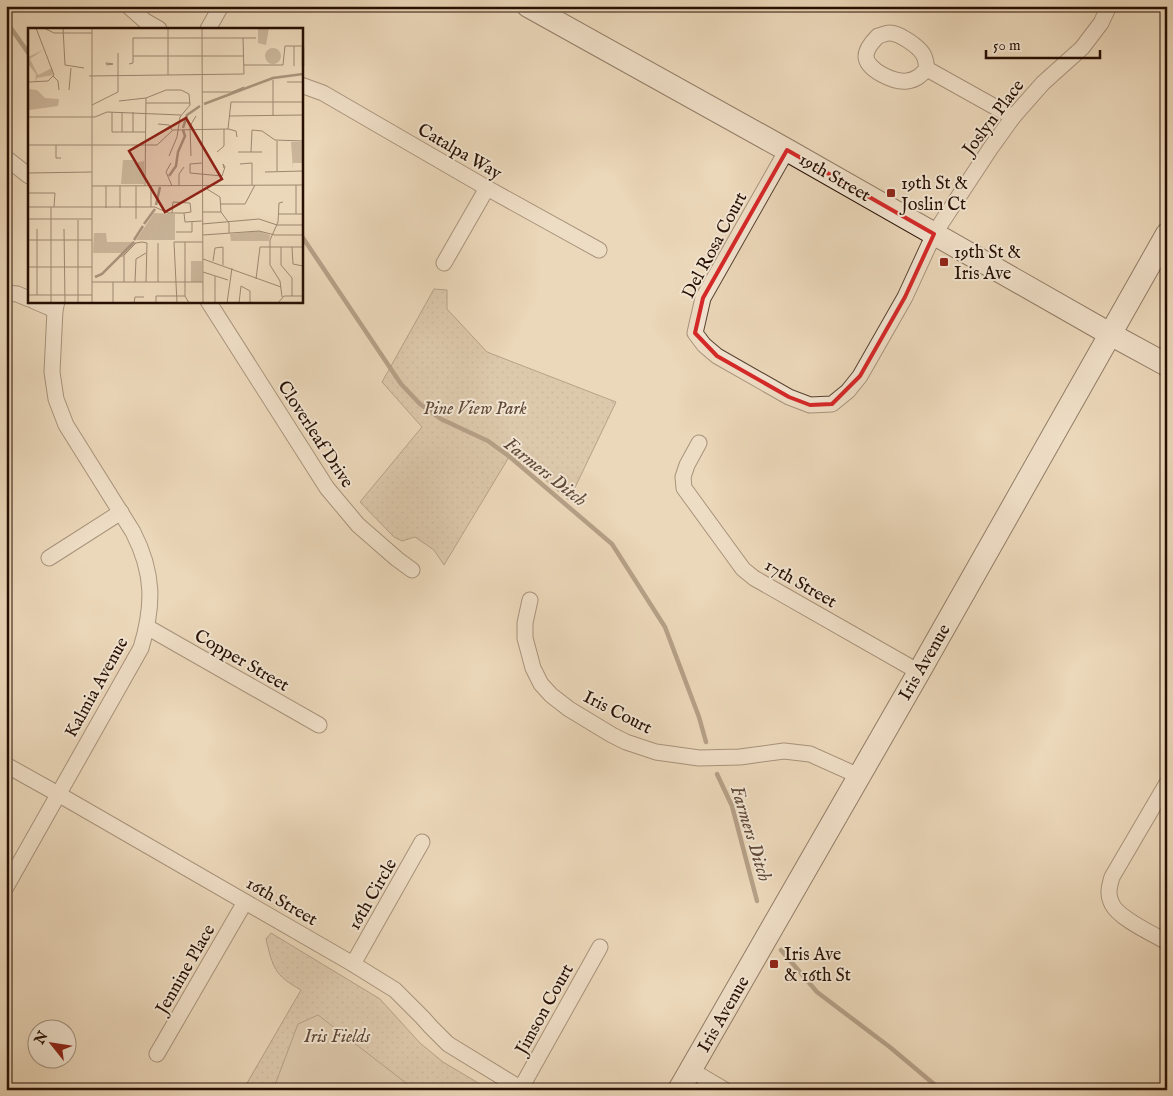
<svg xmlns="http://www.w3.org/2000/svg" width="1173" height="1096" viewBox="0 0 1173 1096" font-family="'IM FELL English',serif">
<defs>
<pattern id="park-dots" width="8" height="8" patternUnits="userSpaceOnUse" patternTransform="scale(1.25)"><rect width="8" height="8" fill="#cab59a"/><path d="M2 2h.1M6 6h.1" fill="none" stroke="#ae9a83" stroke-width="1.8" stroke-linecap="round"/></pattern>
</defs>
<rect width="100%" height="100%" fill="#ebd7b9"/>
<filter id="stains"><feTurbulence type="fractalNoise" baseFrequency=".004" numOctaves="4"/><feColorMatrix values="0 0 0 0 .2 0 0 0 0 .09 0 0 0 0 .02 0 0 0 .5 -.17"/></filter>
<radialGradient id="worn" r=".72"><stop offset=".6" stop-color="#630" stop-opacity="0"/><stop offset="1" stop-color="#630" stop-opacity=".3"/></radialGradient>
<g fill="url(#park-dots)" stroke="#78624e">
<polygon points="434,289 447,290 447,309 487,352 616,402 569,500 512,452 444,565 434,550 415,537 402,541 394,537 360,502 422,427 382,382"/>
<path d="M 271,933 L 380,999 L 420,1043 L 443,1062 L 490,1090 L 243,1090 L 301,990 C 274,975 273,968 266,939 Z"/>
</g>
<polygon fill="#cab59a" stroke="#78624e" points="318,1015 415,1090 273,1090 298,1024"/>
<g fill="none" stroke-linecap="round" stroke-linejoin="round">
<g stroke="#745e4b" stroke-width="4.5">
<polyline points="6,21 29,54"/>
<polyline points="301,235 401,384 420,404 441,419 488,441 510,457 612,544 665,627 699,717 706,742"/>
<polyline points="717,774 732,806 757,901"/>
<polyline points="781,950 817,992 891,1048 941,1090"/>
</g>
<g stroke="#584130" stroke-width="17">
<g id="street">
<polyline points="128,6 145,21 159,29"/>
<polyline points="208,29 221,6"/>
<path d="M 927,69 C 921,75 916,80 907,81 C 895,83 866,70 866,56 C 866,49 873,41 878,36 C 882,35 886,33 890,33 C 899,33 918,46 923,54 C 926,59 926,64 927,69 L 1013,117"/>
<polyline points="301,85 323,93 487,188 599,250"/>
<polyline points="787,150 703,298 695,333 704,345 717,356 789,397 810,405 832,404 848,391 860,376 905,297 934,234 990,149 1013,117 1043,83 1082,48 1101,23 1109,6"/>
<polyline points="6,158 29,176"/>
<polyline points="444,263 487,188"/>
<polyline points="6,293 17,294 29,299"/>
<polyline points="34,301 55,310"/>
<polyline points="208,301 327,488 358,525 397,559 412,570"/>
<polyline points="699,443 687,465 683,477 684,488 743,569 754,578 919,672"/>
<polyline points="49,558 121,512"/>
<polyline points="530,600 525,623 525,638 533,668 541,684 551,695 569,709 612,735 626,742 656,752 699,758 740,757 784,751 810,754 859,776"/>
<polyline points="147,627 319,725"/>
<polyline points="6,765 58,794 353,964 395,990 423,1018 431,1027 448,1044 523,1090"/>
<path d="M 1167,783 L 1112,877 C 1109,887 1107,895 1112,904 C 1118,918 1153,934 1167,942"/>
<path d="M 6,887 L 141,648 C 154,605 154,573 133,532 L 66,425 L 56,399 L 52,372 L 55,310 L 57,301"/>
<polyline points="353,964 422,842"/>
<polyline points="157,1054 245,902"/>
<polyline points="691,1070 725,1090"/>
<polyline points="521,1088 600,947"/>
</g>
</g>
<g stroke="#270f03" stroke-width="24">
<g id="secondary">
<polyline points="528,6 787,150 1110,334 1167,365"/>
<polyline points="679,1090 919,672 1167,234"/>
</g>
</g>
<use href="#street" stroke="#f2e5d2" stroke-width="15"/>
<use href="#secondary" stroke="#f2e5d2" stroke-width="22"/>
</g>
<path d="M0 0H1173V1096H0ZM 787,150 L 934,234 L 905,297 L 860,376 L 832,404 L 810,405 L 789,397 L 717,356 L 695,333 L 703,298 Z" fill="#ebd7b9" fill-opacity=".55" fill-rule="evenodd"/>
<path fill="none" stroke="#d62828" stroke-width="4" stroke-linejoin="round" d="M 787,150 L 934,234 L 905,297 L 860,376 L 832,404 L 810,405 L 789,397 L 717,356 L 695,333 L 703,298 Z"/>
<g fill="#8f2418" stroke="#f2e5d2" stroke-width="2">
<rect x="886" y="188" width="10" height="10" rx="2.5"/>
<rect x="939" y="257" width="10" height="10" rx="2.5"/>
<rect x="769" y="959" width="10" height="10" rx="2.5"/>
</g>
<g text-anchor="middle" stroke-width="4" stroke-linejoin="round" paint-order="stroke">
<g font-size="18" fill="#270f03" stroke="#f2e5d2">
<text transform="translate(993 117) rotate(-53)" y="6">Joslyn Place</text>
<text transform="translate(460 151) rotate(30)" y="6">Catalpa Way</text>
<text transform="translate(835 177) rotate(30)" y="6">19th Street</text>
<text transform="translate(714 245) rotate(-62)" y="6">Del Rosa Court</text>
<text transform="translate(316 434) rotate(57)" y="6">Cloverleaf Drive</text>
<text transform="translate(801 583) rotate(30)" y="6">17th Street</text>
<text transform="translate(242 660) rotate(30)" y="6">Copper Street</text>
<text transform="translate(924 662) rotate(-60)" y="6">Iris Avenue</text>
<text transform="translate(96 687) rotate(-61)" y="6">Kalmia Avenue</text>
<text transform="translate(618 712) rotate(27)" y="6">Iris Court</text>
<text transform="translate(372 894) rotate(-60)" y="6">16th Circle</text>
<text transform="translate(282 901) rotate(30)" y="6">16th Street</text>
<text transform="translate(185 969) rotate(-60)" y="6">Jennine Place</text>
<text transform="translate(544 1009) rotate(-61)" y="6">Jimson Court</text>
<text transform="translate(723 1014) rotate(-60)" y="6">Iris Avenue</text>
</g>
<g font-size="18" fill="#270f03" stroke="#f2e5d2" text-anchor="start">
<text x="901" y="189">19th St &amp;<tspan x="901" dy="21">Joslin Ct</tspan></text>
<text x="954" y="258">19th St &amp;<tspan x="954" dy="21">Iris Ave</tspan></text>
<text x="784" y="960">Iris Ave<tspan x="784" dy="21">&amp; 16th St</tspan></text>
</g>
<g font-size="18" font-style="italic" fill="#604938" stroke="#f2e5d2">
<text x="475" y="414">Pine View Park</text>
<text x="337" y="1042">Iris Fields</text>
</g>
<g font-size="19" font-style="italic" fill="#614a39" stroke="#f2e5d2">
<text transform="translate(546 471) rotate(38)" y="7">Farmers Ditch</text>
<text transform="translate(752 833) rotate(73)" y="7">Farmers Ditch</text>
</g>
</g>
<g transform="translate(28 28)">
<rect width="275" height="275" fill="#ebd7b9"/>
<path d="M 15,22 L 2,31 L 10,47 L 24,40 L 25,47 L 9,50 L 7,54 L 8,46 L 0,36 L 0,29 ZM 0,61 L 9,62 L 17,70 L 31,71 L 30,78 L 1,82 ZM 263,114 L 275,114 L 275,135 L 265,135 L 265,142 ZM 95,132 L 105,132 L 106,135 L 116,133 L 116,156 L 93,156 ZM 231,203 L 242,207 L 241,213 L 203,213 L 202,206 ZM 66,205 L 78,205 L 79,214 L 109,214 L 95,229 L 92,229 L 94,225 L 65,225 ZM 163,233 L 174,233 L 174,254 L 163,254 Z" fill="#cab59a"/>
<path d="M 126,185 L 147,186 L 147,212 L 108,212 Z" fill="#cab59a"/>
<path d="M 230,0 L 241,0 L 238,17 L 230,15 ZM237 28a8 8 0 1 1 16 0a8 8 0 1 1-16 0Z" fill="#cab59a"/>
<path fill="none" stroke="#a8937b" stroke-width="2.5" d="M 275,19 L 275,38M 176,76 L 245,50 L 275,46M 155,100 L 159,87 L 172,78M 141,148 L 148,138 L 150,124 L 157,108 L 155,102M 128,177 L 132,159M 116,196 L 127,181M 106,212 L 115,198M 67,249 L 74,246 L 106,214"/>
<path fill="none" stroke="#9d8770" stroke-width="1" d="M 16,0 L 26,5 L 64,5M 35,0 L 37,37 L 56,40M 174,0 L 175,275M 105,10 L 228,10M 266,18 L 266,38M 105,28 L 216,28M 78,35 L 79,35 L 85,36 L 79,37 ZM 101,36 L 105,35 L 105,10M 216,37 L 255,37 L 257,18 L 275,18M 140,47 L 140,0M 25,48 L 30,53 L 31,62M 61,48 L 216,46 L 215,10M 0,54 L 20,53 L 26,47 L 8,0M 259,54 L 275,54M 41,62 L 43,40M 174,64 L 204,64 L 216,59M 118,70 L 138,62 L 153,62 L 161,66 L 162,77 L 152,89 L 149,109 L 141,128M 91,73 L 118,70M 118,75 L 162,75M 64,77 L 90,64 L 90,25M 84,84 L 84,104 L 118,104M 94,84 L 94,104M 105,84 L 105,104M 201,88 L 275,87M 245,88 L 245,52M 0,89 L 67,89 L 79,84 L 153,87M 130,96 L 141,97 L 144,102M 200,101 L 203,74 L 275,74M 249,113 L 249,143M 0,117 L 129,117 L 145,102 L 200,101 L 208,103 L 209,109M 28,117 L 28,130 L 33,130M 189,124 L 196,118 L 196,101M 210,124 L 234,124M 223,124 L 224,102 L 234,103 L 247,112 L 275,113M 163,128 L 162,98 L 168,88M 143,135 L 138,144 L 144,158M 174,135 L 162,136 L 162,145 L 194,148 L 197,139 L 195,136 L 196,140M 212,136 L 224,135 L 224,157M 237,144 L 275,143M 0,145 L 64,144M 268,157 L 268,186M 64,158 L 275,157M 92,158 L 92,180M 117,158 L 118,70M 123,158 L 123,179M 151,158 L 151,146 L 156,139M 179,161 L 192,169 L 193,184M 0,165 L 27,165 L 26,179M 193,176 L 217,176 L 227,157M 0,179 L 127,179 L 140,185 L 156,185 L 163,184 L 162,175 L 145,174 L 144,185M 23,179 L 23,275M 78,180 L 78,158M 174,184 L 193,184M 193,184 L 201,195 L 201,205M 156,185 L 157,194 L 174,193M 251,186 L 275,186M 0,191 L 64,191M 108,191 L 108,158M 50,192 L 50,275M 174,196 L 231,191 L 249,197 L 275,197M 9,201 L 9,267M 36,201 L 37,275M 148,204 L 164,204 L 164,194M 175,207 L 231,203 L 247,207 L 275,207M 0,212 L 64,212M 114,214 L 119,215 L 118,254M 157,214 L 157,268 L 161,275M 253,219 L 253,237 L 264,250 L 264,268M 264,219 L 265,236 L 275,238M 275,219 L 275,252M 175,231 L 253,259M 185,233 L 187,220 L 195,219 L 195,237M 0,239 L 64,239M 175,244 L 200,252M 228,251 L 232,219 L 275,219M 64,254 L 175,254M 96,254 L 96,227 L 108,215 L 114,214M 107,254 L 108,231 L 118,225M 130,254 L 130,215M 0,267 L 64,267M 254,269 L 252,253 L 242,237 L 242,212 L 250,194 L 251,175 L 255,174M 64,275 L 64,0M 85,275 L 85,254M 106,275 L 107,269 L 116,269M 128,275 L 128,268 L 157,268M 149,275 L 146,214 L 175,214M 187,275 L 187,248M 199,275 L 204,240M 211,275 L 213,258 L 222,263 L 222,275M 250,275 L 256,268 L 275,268"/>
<path fill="#8f2418" fill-opacity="0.15" stroke="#8f2418" stroke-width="2.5" d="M 158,90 L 194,151 L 137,184 L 101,123 Z"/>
<rect width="275" height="275" fill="none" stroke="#270f03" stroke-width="2.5"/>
</g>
<rect width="1173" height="1096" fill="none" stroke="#ebd7b9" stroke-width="25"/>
<rect x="8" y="8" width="1158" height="1081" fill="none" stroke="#270f03" stroke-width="2.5"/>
<rect x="12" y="12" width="1148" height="1071" fill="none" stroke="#270f03"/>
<g transform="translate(52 1044) rotate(300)"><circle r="24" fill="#f2e5d2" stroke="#a18f7f"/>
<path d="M0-4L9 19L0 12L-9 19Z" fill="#8f2418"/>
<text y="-8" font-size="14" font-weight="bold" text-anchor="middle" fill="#270f03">N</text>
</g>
<path d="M986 50v8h114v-8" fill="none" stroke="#270f03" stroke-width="2.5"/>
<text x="993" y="50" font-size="15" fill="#270f03" stroke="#f2e5d2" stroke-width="4" paint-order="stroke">50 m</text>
<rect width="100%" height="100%" filter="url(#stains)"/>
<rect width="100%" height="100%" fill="url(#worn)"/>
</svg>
